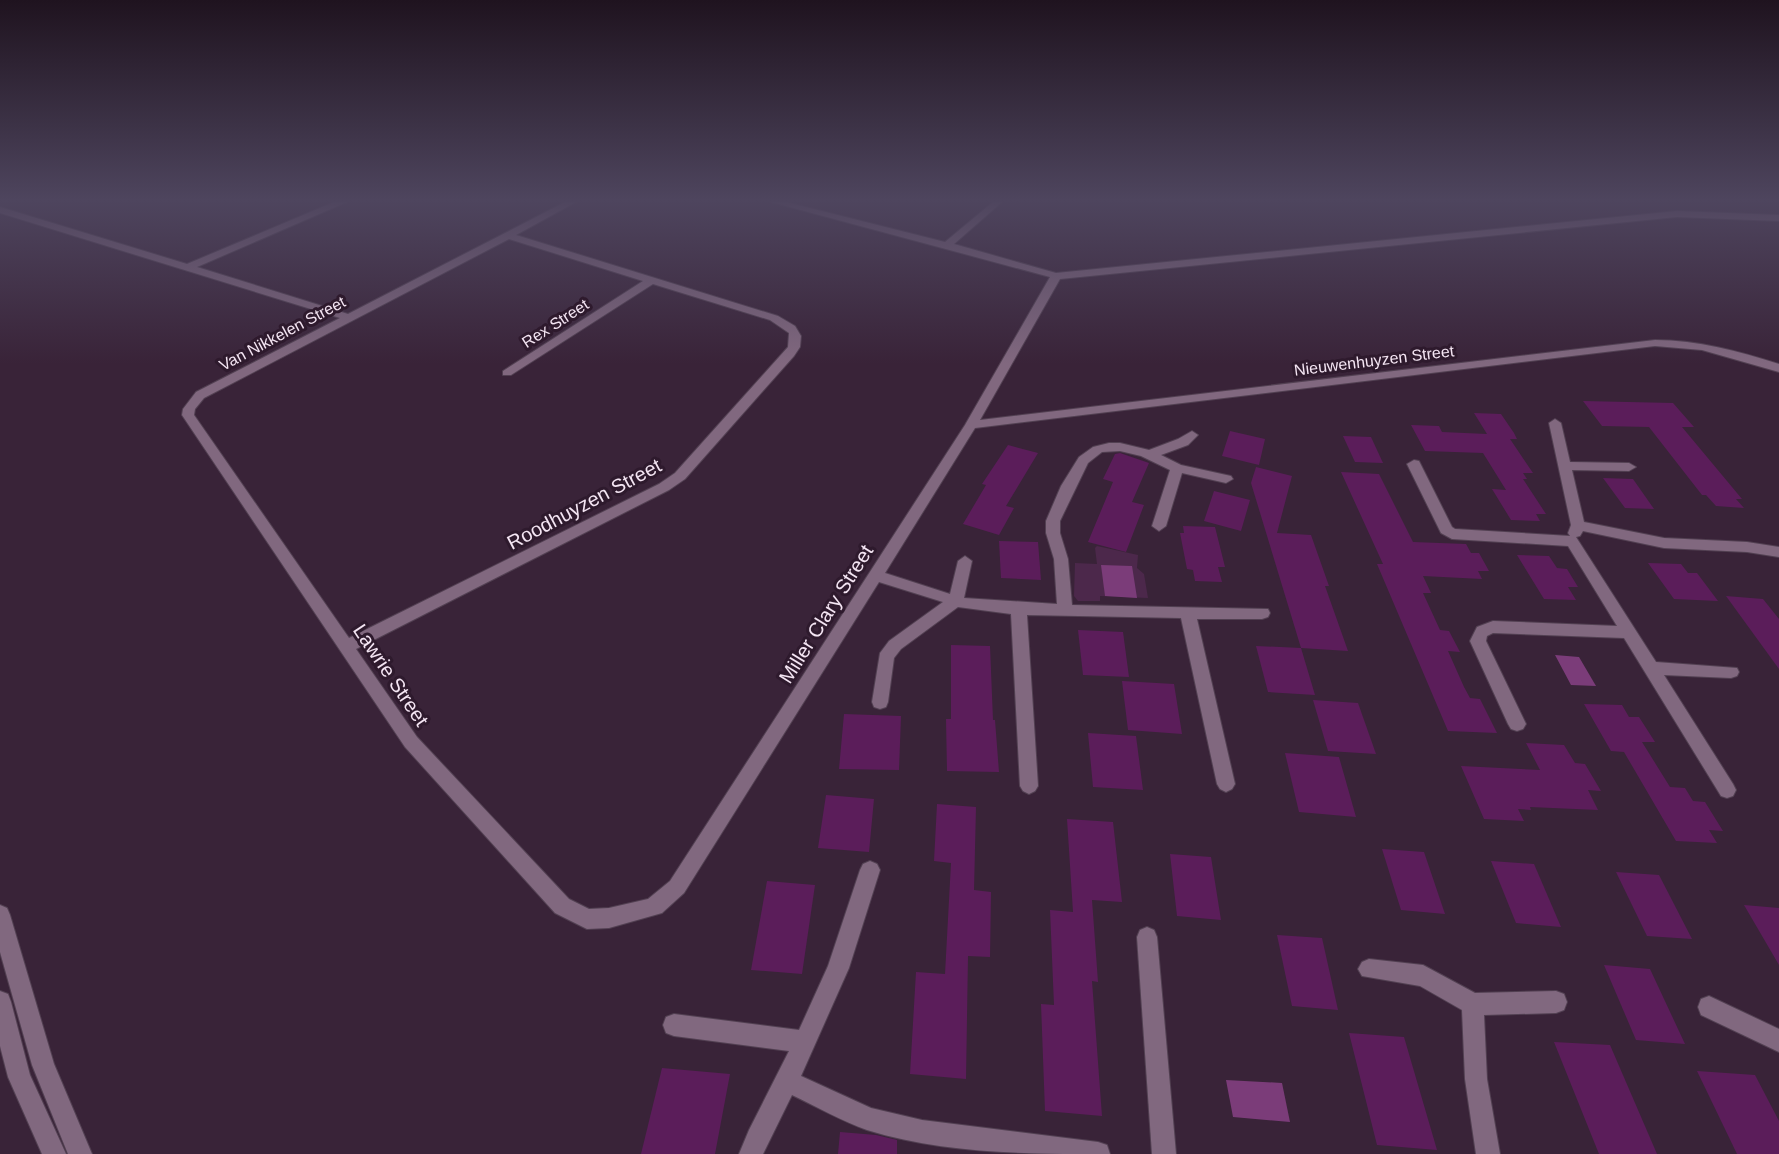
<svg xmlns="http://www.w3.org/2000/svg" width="1779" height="1154" viewBox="0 0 1779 1154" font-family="Arial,sans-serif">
<rect width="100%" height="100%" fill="#392338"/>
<polygon fill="#4c284b" points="1097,546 1138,555 1137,568 1144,574 1148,598 1100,596 1100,601 1078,601 1074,596 1075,563 1097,564 1095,548"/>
<g fill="#7b3c79">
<polygon points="1101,565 1132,566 1137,598 1105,596"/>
<polygon points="1555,655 1579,657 1596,686 1571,685"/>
<polygon points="1226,1080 1282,1083 1290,1122 1233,1117"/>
</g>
<g fill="#5b1d5a">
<polygon points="1583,401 1673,403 1694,427 1682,427 1742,499 1736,499 1744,508 1716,506 1706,495 1702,495 1649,427 1602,426"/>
<polygon points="1474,413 1501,414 1514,433 1517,439 1510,439 1533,473 1523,473 1527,479 1523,479 1546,514 1536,514 1540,521 1511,520 1492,489 1506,490 1483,453 1425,451 1411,425 1439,426 1442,432 1487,434"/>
<polygon points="1230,431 1265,439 1259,465 1222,456"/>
<polygon points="1343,436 1371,437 1383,463 1355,462"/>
<polygon points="1008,445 1038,453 1006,506 1014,508 999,535 963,524 986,485 982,484"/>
<polygon points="1120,453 1149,463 1132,502 1144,505 1126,552 1088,542 1113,482 1103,479 1115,454"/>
<polygon points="1256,467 1292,476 1277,533 1311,535 1329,586 1325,586 1348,651 1301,648 1251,483"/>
<polygon points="1341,472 1379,474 1413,542 1466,544 1471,553 1479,553 1489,571 1478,571 1482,579 1423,576 1431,593 1423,593 1440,630 1449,631 1460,652 1448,651 1464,687 1470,698 1480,699 1497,733 1448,731 1377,564 1383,564"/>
<polygon points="1603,478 1633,479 1654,509 1625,508"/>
<polygon points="1214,491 1250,500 1241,531 1204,521"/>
<polygon points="1183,526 1215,527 1225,567 1218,567 1222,582 1195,581 1193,570 1187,569 1180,533 1184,533"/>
<polygon points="999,541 1038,542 1041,580 1001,578"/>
<polygon points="1517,555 1549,556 1557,568 1567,569 1578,587 1568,587 1576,600 1544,599"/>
<polygon points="1648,563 1681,564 1688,573 1697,573 1718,601 1674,599"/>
<polygon points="1726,596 1763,599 1779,619 1779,669"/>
<polygon points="1078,630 1123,632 1129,677 1083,675"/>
<polygon points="951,645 990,646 993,720 995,720 999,772 947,771 946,719 951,719"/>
<polygon points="1256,646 1301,648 1315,695 1268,692"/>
<polygon points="1122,681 1174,684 1182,734 1128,730"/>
<polygon points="1313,700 1358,703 1376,754 1328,751"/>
<polygon points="1584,704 1622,705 1629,717 1639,717 1655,742 1642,742 1670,787 1685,788 1693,801 1705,802 1723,831 1709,830 1717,843 1676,841 1624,752 1611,751"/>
<polygon points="844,714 901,716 899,770 839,769"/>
<polygon points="1088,733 1136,736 1143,790 1093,787"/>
<polygon points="1526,743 1564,745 1575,763 1585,764 1601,791 1588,790 1598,810 1530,807 1531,810 1518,809 1524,821 1484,819 1461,766 1540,770"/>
<polygon points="1285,753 1339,757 1356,817 1299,812"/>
<polygon points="826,795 874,799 869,852 818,848"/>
<polygon points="937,804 976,807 974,890 991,892 990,957 968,956 966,1079 910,1074 916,972 945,974 951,863 934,861"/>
<polygon points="1067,819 1113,822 1122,902 1092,900 1098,982 1092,981 1102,1116 1045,1111 1041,1004 1054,1005 1050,910 1073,912"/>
<polygon points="1382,849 1424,852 1445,914 1401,910"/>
<polygon points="1170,854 1211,857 1221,920 1177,916"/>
<polygon points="1491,861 1534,864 1561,927 1516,923"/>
<polygon points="1616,872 1659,875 1692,939 1647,936"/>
<polygon points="767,881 815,885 802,974 751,970"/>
<polygon points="1744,905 1779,908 1779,965"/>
<polygon points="1277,935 1322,938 1338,1010 1292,1006"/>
<polygon points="1604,965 1650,969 1685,1044 1636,1040"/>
<polygon points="1349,1033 1404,1037 1437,1150 1377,1145"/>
<polygon points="1554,1042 1610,1045 1657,1154 1599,1154"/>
<polygon points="662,1068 730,1074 715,1154 641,1154"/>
<polygon points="1697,1071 1755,1075 1779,1121 1779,1154 1737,1154"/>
<polygon points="840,1132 876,1135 897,1140 897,1154 838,1154"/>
</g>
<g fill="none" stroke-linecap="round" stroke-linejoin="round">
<g stroke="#524052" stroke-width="2">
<g id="street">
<path d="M 334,202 L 347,202 L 197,267 L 348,314 L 565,202 L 576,202 L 516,235 L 778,316 L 795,326 L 801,336 L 800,347 L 794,356 L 685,479 L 669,490 L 356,649 L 417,737 L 569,899 L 589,909 L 609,908 L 648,899 L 670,881 L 965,425 L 1050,277 L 771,202 L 786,202 L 945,242 L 993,202 L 1002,202 L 954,244 L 1056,273 L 1677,211 L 1779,215 L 1779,221 L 1677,217 L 1060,279 L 980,420 L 1655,340 C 1698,340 1738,351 1779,364 L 1779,372 L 1702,350 L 1655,346 L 975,428 L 885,573 L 950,594 L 958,561 L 965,556 L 972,561 L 964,598 L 1057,604 L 1054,559 L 1046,533 L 1046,521 L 1061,486 L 1079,457 L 1093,447 L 1109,443 L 1120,443 L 1149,450 L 1178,439 L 1192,431 L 1198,435 L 1188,445 L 1161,455 L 1181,465 L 1231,476 L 1233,479 L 1226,483 L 1182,473 L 1166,526 L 1159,531 L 1152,526 L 1170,470 L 1141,456 L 1120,451 L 1102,452 L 1088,463 L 1060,521 L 1060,533 L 1068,559 L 1072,605 L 1268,609 L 1270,613 L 1268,617 L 1262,619 L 1197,619 L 1235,784 L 1232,789 L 1226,792 L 1220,789 L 1217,784 L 1181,618 L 1027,615 L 1038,786 L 1035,791 L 1029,794 L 1023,791 L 1020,786 L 1011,614 L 958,607 L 901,649 L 894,658 L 888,702 L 886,707 L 880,709 L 874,707 L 872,702 L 880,653 L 889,641 L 943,602 L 879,582 L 684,893 L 662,913 L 655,915 L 609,928 L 587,929 L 555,913 L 405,747 L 182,415 L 183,409 L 196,392 L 340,318 L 0,213 L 0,207 L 187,264 ZM 509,239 L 643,281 L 503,371 L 503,375 L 511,375 L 653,284 L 770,320 L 789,333 L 788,347 L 675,473 L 659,484 L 349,638 L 194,415 L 195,409 L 204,398 Z"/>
<polygon points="1555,419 1561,423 1570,462 1629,463 1636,467 1629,471 1572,470 1584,522 1664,538 1747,542 1779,547 1779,557 1747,552 1664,548 1583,531 1580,536 1576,537 1656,662 1737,668 1739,672 1737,676 1731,678 1664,675 1733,784 1736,790 1733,796 1727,798 1721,796 1624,638 1493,633 1487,636 1486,641 1526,724 1523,729 1517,731 1511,729 1508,724 1470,641 1477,627 1493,621 1617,626 1568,546 1452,539 1441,533 1407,464 1414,460 1419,461 1452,527 1455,529 1570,536 1568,533 1571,525 1549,423"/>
<path d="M 870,861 L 877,864 L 880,870 L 849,968 L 801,1076 L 871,1108 L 922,1120 L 1098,1142 L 1107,1145 L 1110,1154 C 1030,1154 944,1154 867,1130 C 842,1121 817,1107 792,1095 L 763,1154 L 739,1154 L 749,1130 L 789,1051 L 674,1036 L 666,1033 L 663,1025 L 666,1017 L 674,1014 L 799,1030 L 828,966 L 860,870 L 863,864 Z"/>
<polygon points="1147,927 1154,930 1157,937 1176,1154 1152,1154 1137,937 1140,930"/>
<polygon points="1369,959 1423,965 1475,993 1556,991 1564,994 1567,1002 1564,1010 1556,1013 1484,1015 1487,1079 1500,1154 1476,1154 1465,1079 1462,1010 1420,986 1362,976 1358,969 1362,962"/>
<polygon points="1709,996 1779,1029 1779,1052 1701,1015 1698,1007 1701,999"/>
</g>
</g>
<g stroke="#524052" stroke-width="2">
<g id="secondary">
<polygon points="0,905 7,908 10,915 54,1064 92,1154 68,1154 32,1065 0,952"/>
<polygon points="0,991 8,994 11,1002 30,1075 66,1154 42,1154 8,1077 0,1046"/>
</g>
</g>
<use href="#street" fill="#81687f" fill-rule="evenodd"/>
<use href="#secondary" fill="#81687f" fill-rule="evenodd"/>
</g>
<linearGradient id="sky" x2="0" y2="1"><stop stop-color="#1f131f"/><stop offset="0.55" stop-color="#4e455e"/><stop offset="1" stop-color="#4e455e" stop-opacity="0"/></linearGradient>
<rect width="1779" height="364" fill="url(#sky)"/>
<g text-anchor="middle" stroke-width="6" stroke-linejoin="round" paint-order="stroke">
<g font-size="16" fill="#f4e5f3" stroke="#2e1a2d">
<text transform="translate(555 323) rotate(-33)" y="6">Rex Street</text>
<text transform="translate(282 333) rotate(-28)" y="6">Van Nikkelen Street</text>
<text transform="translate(1374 360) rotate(-7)" y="6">Nieuwenhuyzen Street</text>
</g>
<g font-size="20" fill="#f4e5f3" stroke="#2e1a2d">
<text transform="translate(584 504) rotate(-28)" y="7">Roodhuyzen Street</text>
<text transform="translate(826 614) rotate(-58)" y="7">Miller Clary Street</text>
<text transform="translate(391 675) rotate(56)" y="7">Lawrie Street</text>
</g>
</g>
</svg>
